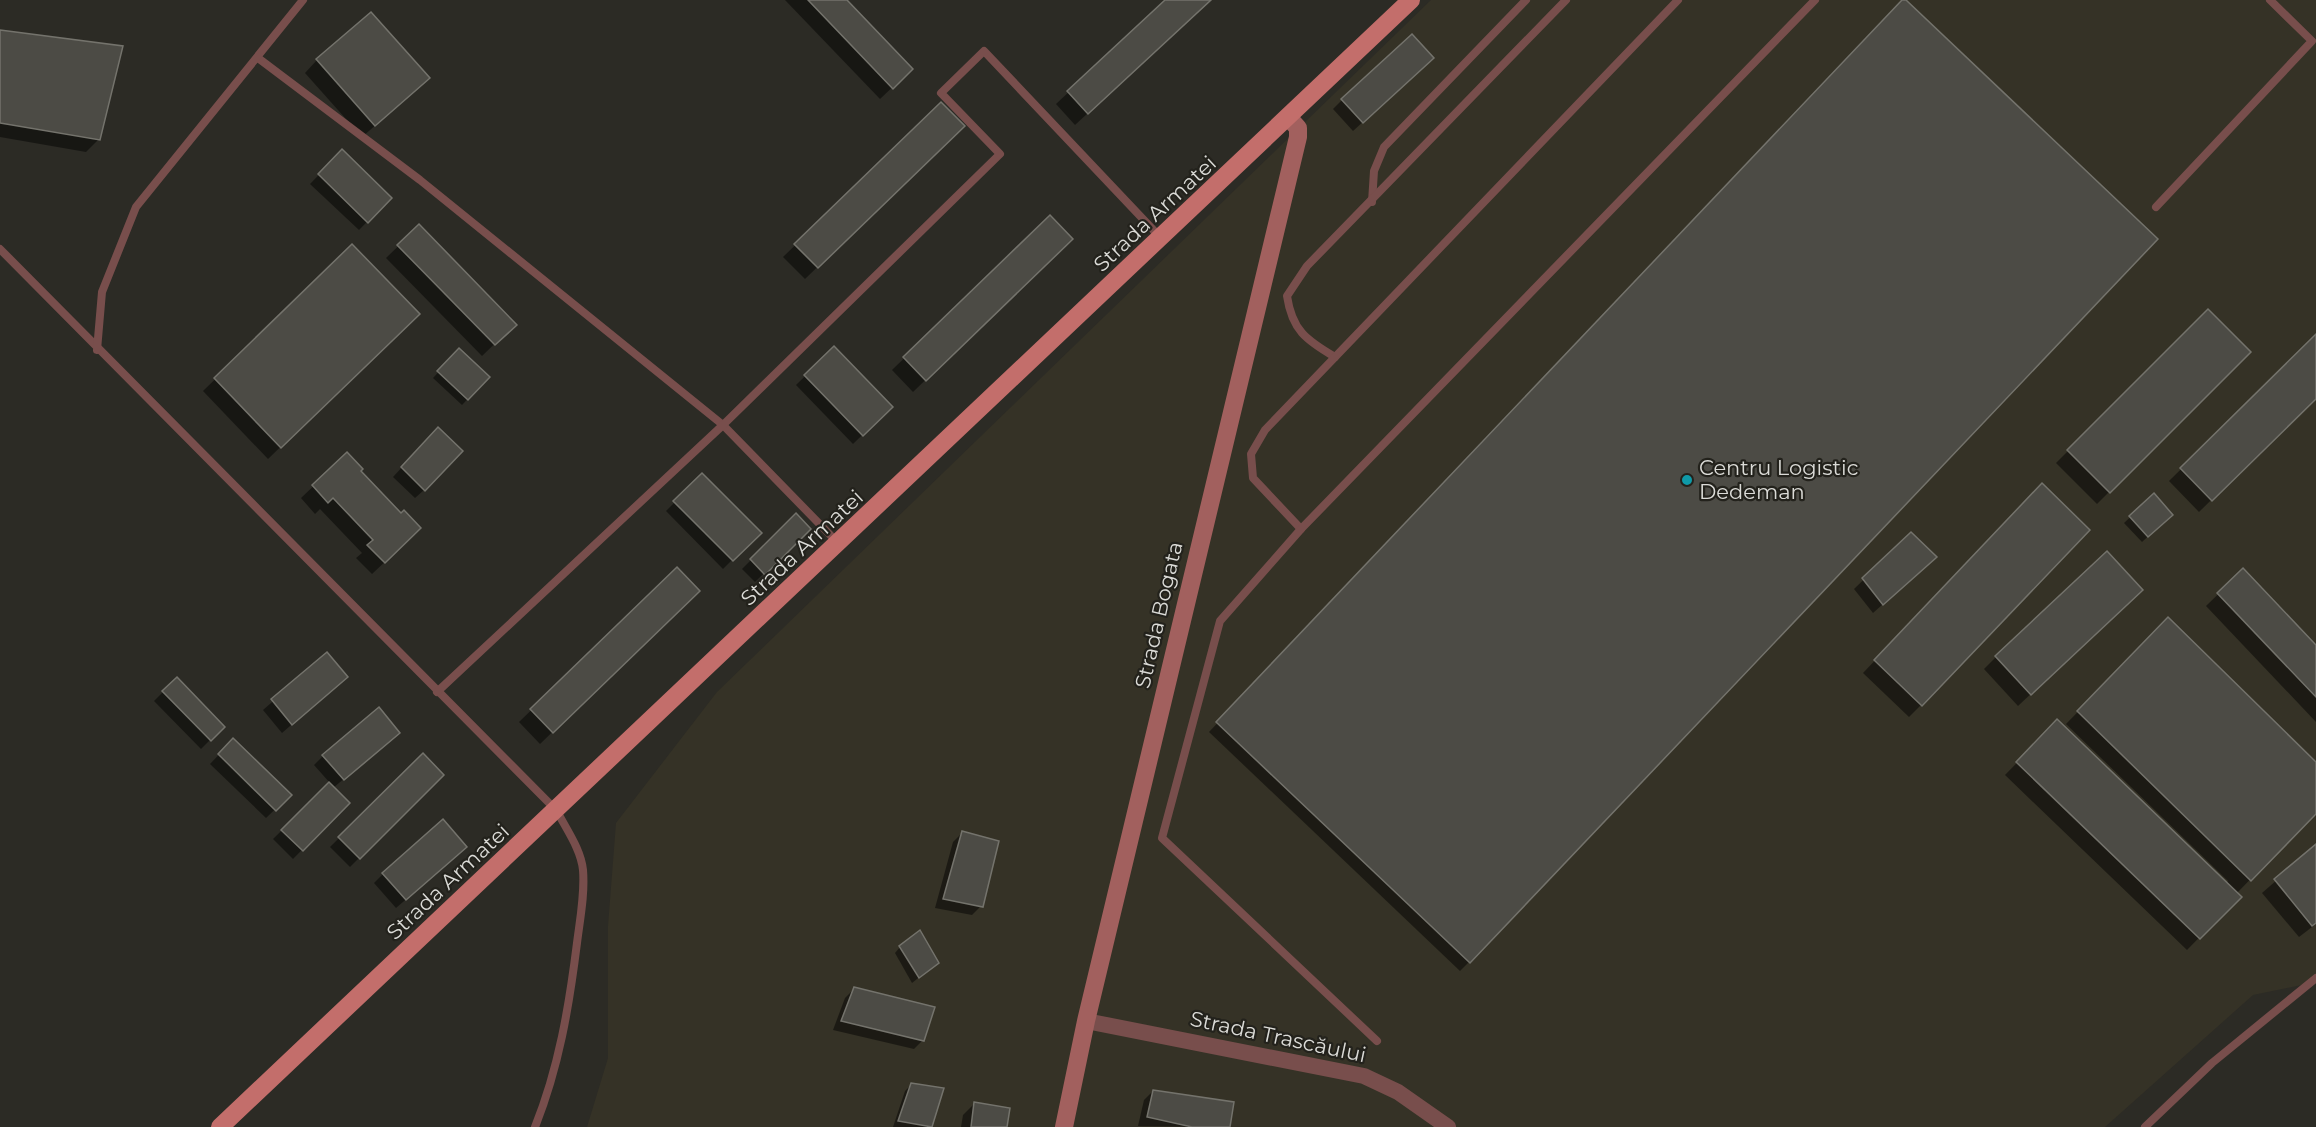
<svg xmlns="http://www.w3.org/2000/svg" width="2316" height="1127" viewBox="0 0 2316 1127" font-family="Montserrat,sans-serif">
<rect width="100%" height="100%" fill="#2c2b25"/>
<polygon fill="#353226" points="1431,0 2316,0 2316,982 2253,995 2105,1127 587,1127 608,1058 608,926 616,823 717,692"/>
<g fill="#0007">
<polygon points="785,0 845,0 899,81 880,99"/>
<polygon points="1167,0 1210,0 1075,125 1056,104"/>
<polygon points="1895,9 1469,962 1460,971 1209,732"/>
<polygon points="0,31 99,139 86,152 0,137"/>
<polygon points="317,60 416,90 362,137 305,73"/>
<polygon points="1423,67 1353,131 1333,109 1342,100"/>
<polygon points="941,104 963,126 805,279 783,257"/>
<polygon points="342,151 390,198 359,230 310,184"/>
<polygon points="1050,217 1071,239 913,392 892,370"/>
<polygon points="419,226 514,325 482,356 386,258"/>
<polygon points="352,246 418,314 268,459 203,391"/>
<polygon points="2208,311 2249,352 2097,504 2056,463"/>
<polygon points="2316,336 2316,397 2199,512 2169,481"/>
<polygon points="834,348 891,407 853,444 796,385"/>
<polygon points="459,350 488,377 462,405 433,378"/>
<polygon points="429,438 424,490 415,498 393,477"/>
<polygon points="347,454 407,541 372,574 356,558 362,553 320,509 315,514 301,498"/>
<polygon points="702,475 759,533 723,569 666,511"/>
<polygon points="2154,495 2171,515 2142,542 2124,523"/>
<polygon points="2030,498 1921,705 1909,717 1863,673"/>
<polygon points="796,515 809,529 755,582 742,569"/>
<polygon points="1911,534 1926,566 1873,613 1854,589"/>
<polygon points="677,569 698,591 540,744 519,722"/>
<polygon points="2243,570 2316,647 2316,722 2206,606"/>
<polygon points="2129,602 2018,706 1984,669 1996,657"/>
<polygon points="2168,620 2316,764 2316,812 2236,894 2239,897 2187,950 2005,775 2057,722 2226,884 2228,881 2066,724"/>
<polygon points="327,654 346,677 282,733 263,710"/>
<polygon points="176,679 223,727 201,749 154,701"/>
<polygon points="233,740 290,795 266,818 210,764"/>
<polygon points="389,741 333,788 348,803 293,859 273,839 330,783 314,765 323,756"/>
<polygon points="423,755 442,775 350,867 330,847"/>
<polygon points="962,833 981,906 972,915 935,908 953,842"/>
<polygon points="2316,846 2316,924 2299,937 2262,893"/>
<polygon points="456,856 396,908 374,883 383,874"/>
<polygon points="900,947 937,963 912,983 895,953"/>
<polygon points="854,989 923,1040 914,1049 833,1030 845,998"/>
<polygon points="911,1085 942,1089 931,1127 893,1127 905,1091"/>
<polygon points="1153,1091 1228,1127 1138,1126 1144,1100"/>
<polygon points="975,1103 1005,1127 961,1127 963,1115"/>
</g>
<g fill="#4c4b45" stroke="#74736c" stroke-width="1.5">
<polygon points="808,0 847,0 913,69 893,89"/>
<polygon points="1165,0 1211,0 1088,114 1067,91"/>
<polygon points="1902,0 1906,0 2158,239 1470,963 1216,722"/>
<polygon points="371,12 430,78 375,126 316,59"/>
<polygon points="0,30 123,46 100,140 0,123"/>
<polygon points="1412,34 1434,58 1363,123 1341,99"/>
<polygon points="941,102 965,126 818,268 794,244"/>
<polygon points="342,149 392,198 368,223 318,174"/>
<polygon points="1050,215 1073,239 926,381 903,357"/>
<polygon points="419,224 517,325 495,345 397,245"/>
<polygon points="352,244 420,314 281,448 214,378"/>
<polygon points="2208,309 2251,352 2110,493 2067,450"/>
<polygon points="2316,334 2316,399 2212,501 2180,468"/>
<polygon points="834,346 893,407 863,436 804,375"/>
<polygon points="459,348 490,377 468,400 437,371"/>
<polygon points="438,427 463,451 425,491 401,467"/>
<polygon points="347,452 363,469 361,471 401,513 404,510 421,528 385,563 367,545 373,540 333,498 328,503 312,485"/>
<polygon points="702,473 762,533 733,561 673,501"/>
<polygon points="2042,483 2090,530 1922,706 1874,660"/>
<polygon points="2154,493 2173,515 2148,537 2129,516"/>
<polygon points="796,513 811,529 765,575 750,559"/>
<polygon points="1911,532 1937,557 1883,605 1862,578"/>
<polygon points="2107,551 2143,590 2031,695 1995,656"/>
<polygon points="677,567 700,591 553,733 530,709"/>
<polygon points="2243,568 2316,645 2316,697 2217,593"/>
<polygon points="2168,617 2316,762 2316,814 2251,881 2077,711"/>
<polygon points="327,652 348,677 292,725 271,699"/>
<polygon points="177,677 225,727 211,741 162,691"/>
<polygon points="379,707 400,733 344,780 322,755"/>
<polygon points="2057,719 2242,897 2200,939 2016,762"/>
<polygon points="233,738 292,795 276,811 218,754"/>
<polygon points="423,753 444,775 360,859 338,837"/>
<polygon points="329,782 350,803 303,851 281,830"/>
<polygon points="443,819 467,847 406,900 382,873"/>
<polygon points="962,831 999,841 983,907 943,899"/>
<polygon points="2316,844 2316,923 2312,926 2274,879"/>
<polygon points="920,930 939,963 919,978 899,946"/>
<polygon points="854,987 935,1007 924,1041 841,1021"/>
<polygon points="911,1083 944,1088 932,1127 898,1121"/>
<polygon points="1153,1090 1234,1102 1230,1127 1192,1127 1147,1117"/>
<polygon points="974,1102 1010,1108 1007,1127 971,1127"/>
</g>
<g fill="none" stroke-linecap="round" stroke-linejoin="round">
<g stroke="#784e4c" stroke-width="8">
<polyline points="258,58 420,180 723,425 839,544"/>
<polyline points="1372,202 1374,171 1384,147 1526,0"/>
<polyline points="2156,207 2312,41 2270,0"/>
<path d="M 0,249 L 557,811 C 566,829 581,849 583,870 C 585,894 580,919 577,943 C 569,1007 559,1067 535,1127"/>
<polyline points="97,350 102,292 136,207 303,0"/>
<path d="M 1335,357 C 1306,340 1292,330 1287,296 L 1307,266 L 1566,0"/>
<polyline points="1301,529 1253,478 1251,454 1265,430 1678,0"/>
<polyline points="437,692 723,425 1000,154 941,93 984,51 1160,237"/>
<polyline points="1377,1041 1162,838 1220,621 1301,529 1815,0"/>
<polyline points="2145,1127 2212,1063 2316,978"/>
</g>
<polyline stroke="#784e4c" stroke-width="16" points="1086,1021 1364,1076 1398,1092 1448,1127"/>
<polyline stroke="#a2605e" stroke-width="18" points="1064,1127 1086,1021 1298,137 1298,128 1289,118"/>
<polyline stroke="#c36e6b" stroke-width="18" points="220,1127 1411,0"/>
</g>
<circle fill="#0f9aa8" stroke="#23221c" stroke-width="2" cx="1687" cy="480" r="6"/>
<g text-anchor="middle" stroke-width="4.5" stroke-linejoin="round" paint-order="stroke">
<g font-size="21" fill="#dbdbd7" stroke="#23221c">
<text transform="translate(1155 214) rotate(-43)" y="7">Strada Armatei</text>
<text transform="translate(802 548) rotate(-43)" y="7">Strada Armatei</text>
<text transform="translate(1159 615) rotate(-77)" y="7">Strada Bogata</text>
<text transform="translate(448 882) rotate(-43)" y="7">Strada Armatei</text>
<text transform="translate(1278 1037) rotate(12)" y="7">Strada Trascăului</text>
</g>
<g font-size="21" fill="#dbdbd7" stroke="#23221c" text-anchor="start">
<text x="1699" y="475">Centru Logistic<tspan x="1699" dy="24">Dedeman</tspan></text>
</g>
</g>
</svg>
